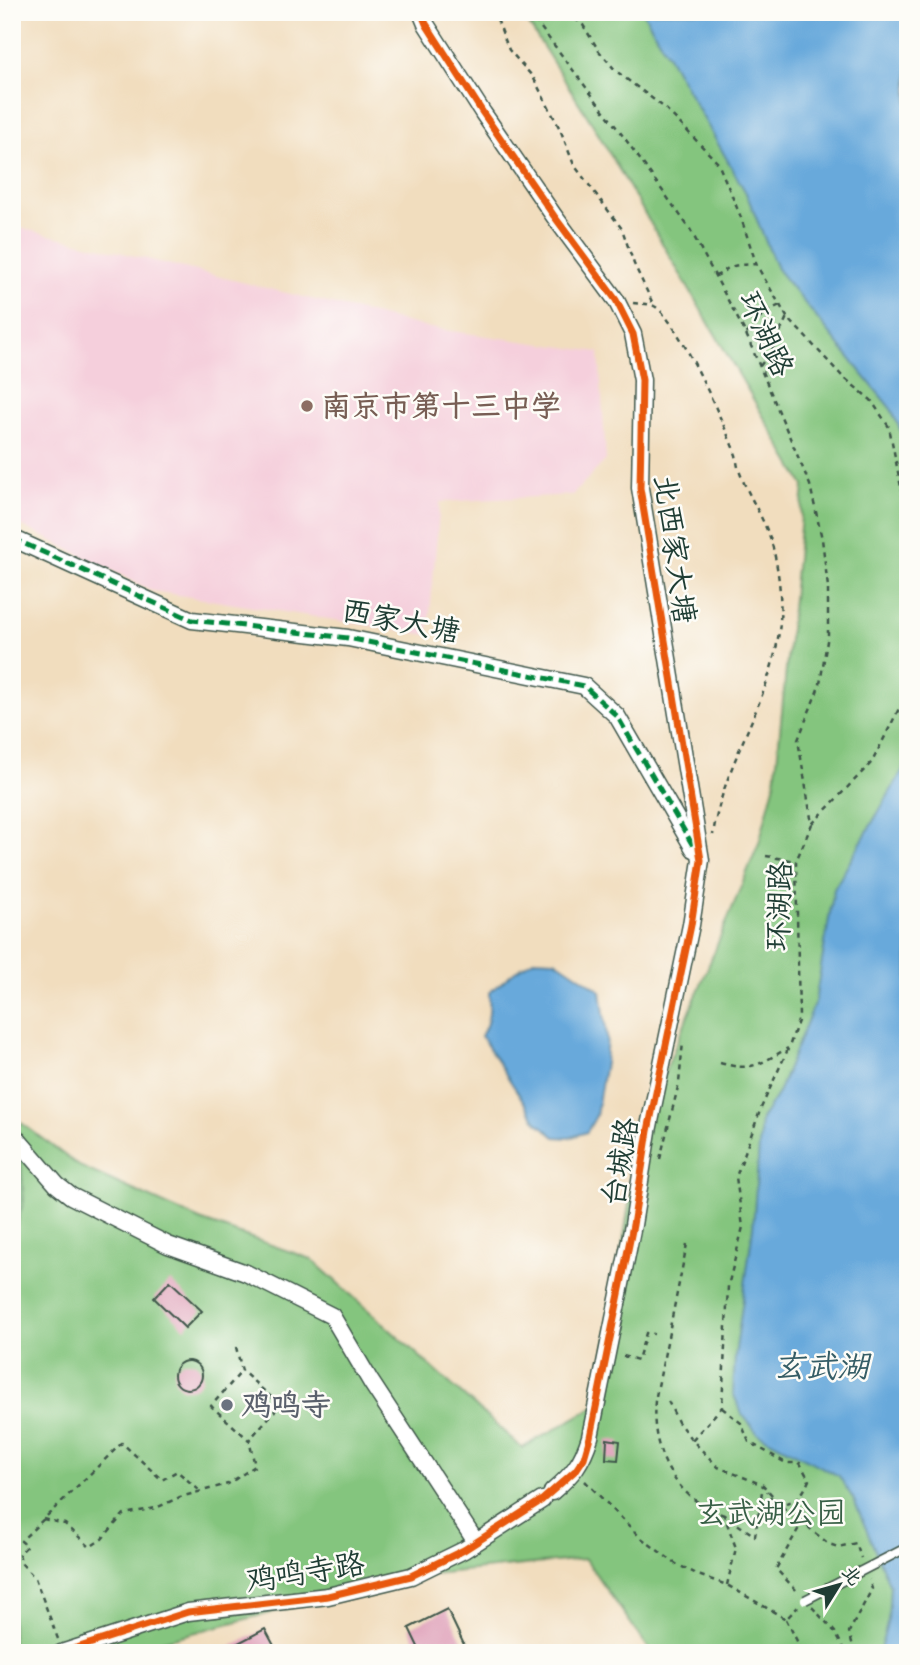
<svg xmlns="http://www.w3.org/2000/svg" width="920" height="1665" viewBox="0 0 920 1665" font-family="Caveat,'LXGW WenKai TC',sans-serif">
<rect width="100%" height="100%" fill="#fdfcf7"/>
<filter id="ink" filterUnits="userSpaceOnUse"><feTurbulence type="fractalNoise" baseFrequency=".0143" numOctaves="2"/><feDisplacementMap in="SourceGraphic" scale="14" xChannelSelector="R" yChannelSelector="G"/><feConvolveMatrix kernelMatrix="1 2 1 2 8 2 1 2 1" color-interpolation-filters="sRGB"/></filter>
<filter id="wash" filterUnits="userSpaceOnUse"><feTurbulence type="fractalNoise" baseFrequency=".00686" numOctaves="4" result="noise"/><feDisplacementMap in="SourceGraphic" scale="28" xChannelSelector="R" yChannelSelector="G"/><feGaussianBlur stdDeviation="1.57" result="paint"/><feColorMatrix in="noise" values="0 0 0 0 0 0 0 0 0 0 0 0 0 0 0 0 0 1.4 0 .05"/><feComposite in="paint" operator="in"/></filter>
<g filter="url(#wash)">
<rect width="100%" height="100%" fill="#f1ddbe"/>
<polygon fill="#f5cfdc" points="12,226 430,328 599,352 606,460 572,495 440,502 428,635 153,591 12,521"/>
<polygon fill="#84c57e" stroke="#528159" stroke-width="2" points="521,12 908,12 908,1653 652,1653 585,1559 411,1576 116,1653 12,1653 12,1116 79,1166 200,1220 311,1259 522,1448 597,1405 641,1130 759,843 775,782 804,486 593,125"/>
<polygon fill="#6baa6d" stroke="#457450" stroke-width="2" points="12,1126 19,1133 24,1201 12,1239"/>
<g fill="#67a9db" stroke="#437388" stroke-width="2">
<polygon points="643,12 908,12 908,447 891,409 777,269 746,193"/>
<polygon points="908,761 908,1653 881,1653 880,1650 888,1620 890,1586 854,1500 839,1476 758,1434 742,1414 733,1393 735,1356 753,1227 761,1119 778,1093 815,1002 834,889"/>
<path d="M 535,959 L 555,960 L 601,991 L 607,1037 L 605,1063 L 596,1116 L 587,1132 L 569,1138 L 555,1137 L 537,1122 L 481,1036 C 490,1021 490,1010 489,993 L 515,971 Z"/>
</g>
<g id="blocks">
<g fill="#de9db7">
<polygon points="170,1281 202,1311 185,1328 154,1298"/>
<circle cx="188" cy="1375" r="14"/>
<polygon points="607,1439 620,1441 618,1460 606,1459"/>
<polygon points="447,1609 468,1653 421,1653 409,1628"/>
<polygon points="265,1629 278,1653 219,1653"/>
</g>
</g>
</g>
<g filter="url(#ink)">
<use href="#blocks" fill-opacity="0" stroke="#3e5549" stroke-width="2"/>
<g fill="none" stroke-linecap="round" stroke-linejoin="round">
<g stroke="#3e5549" stroke-width="19">
<g id="street">
<path d="M 421,12 L 426,24 L 483,113 L 554,216 L 616,300 L 633,334 L 642,380 L 640,488 L 701,860 L 691,925 L 648,1131 L 633,1225 L 590,1437 C 582,1463 573,1474 552,1492"/>
<polyline points="12,538 192,620 348,638 584,686 617,716 694,849"/>
<polyline points="12,1133 57,1185 71,1196 168,1245 246,1273 332,1316 371,1382 476,1542"/>
<polyline points="61,1653 188,1612 328,1596 411,1576 464,1550 542,1500"/>
</g>
</g>
<g stroke="#3e5549" stroke-width="2.5" stroke-dasharray="5 5" stroke-linecap="butt">
<polyline points="491,12 497,19 509,50 533,77 560,129 574,165 622,229 634,264 654,306"/>
<polyline points="529,12 626,140 690,229 746,334 810,485 822,539 828,587 828,635 820,684 798,740 812,824 796,861 799,1018 789,1047 761,1108 736,1177 743,1227 728,1286 722,1407 692,1440 718,1467 763,1485 800,1526 776,1569 798,1592"/>
<polyline points="567,12 583,25 599,51 616,71 666,109 718,163 740,215 757,266 787,317 842,376 871,400 889,427 901,487 908,550"/>
<path d="M 715,276 C 723,274 724,269 731,267 C 738,264 748,265 756,264"/>
<path d="M 633,303 C 639,304 649,303 654,306 C 678,318 725,427 736,455 C 737,460 737,465 739,470 C 748,497 766,520 773,548 C 780,576 783,610 778,638 C 767,707 723,765 713,835"/>
<polyline points="746,334 764,313 780,305"/>
<polyline points="760,366 772,350 787,317"/>
<polyline points="812,824 872,762 908,691"/>
<polyline points="766,856 796,861"/>
<path d="M 720,1063 C 753,1072 759,1064 788,1048"/>
<polyline points="660,1159 679,1083 683,1042"/>
<path d="M 687,1244 L 655,1401 C 650,1451 675,1499 724,1515"/>
<polyline points="236,1347 242,1371 211,1406 249,1440 280,1405 242,1371"/>
<polyline points="623,1356 638,1360 646,1333 654,1334"/>
<polyline points="668,1401 678,1422 692,1440"/>
<path d="M 722,1408 L 741,1423 L 749,1442 L 786,1463 L 800,1463 L 809,1480 C 801,1499 795,1503 775,1504 L 767,1491"/>
<polyline points="585,1481 640,1537 676,1564 701,1576 727,1585 786,1619 798,1607"/>
<polyline points="799,1498 807,1526 815,1533 829,1544 838,1547 856,1543 861,1558"/>
<polyline points="43,1519 65,1524 90,1547 102,1539 124,1514 156,1508 180,1497 228,1484 255,1466 249,1440"/>
<polyline points="727,1585 736,1548 724,1515 755,1536 763,1485"/>
<polyline points="812,1607 835,1632 846,1653"/>
<polyline points="786,1619 803,1653"/>
<polyline points="58,1639 35,1578 22,1564 19,1554 27,1546 21,1541 122,1443 162,1480 177,1471 200,1491"/>
<polyline points="855,1653 849,1632 872,1589 869,1580"/>
</g>
<use href="#street" stroke="#fff" stroke-width="16"/>
<g stroke="#3e5549" stroke-width="11" stroke-linecap="butt">
<polyline id="lane-bridge" points="805,1600 908,1547"/>
</g>
<use href="#lane-bridge" stroke="#fff" stroke-width="8"/>
<polyline stroke="#00873e" stroke-width="5" stroke-dasharray="10 5" stroke-linecap="butt" points="12,538 192,620 348,638 584,686 617,716 695,849"/>
<g stroke="#fdfcf7" stroke-width="11">
<polyline id="cycleway" points="61,1653 188,1612 328,1596 411,1576 464,1550 542,1500 576,1470 584,1458 590,1437 633,1225 648,1131 691,925 701,860 640,488 642,380 633,334 616,300 554,216 483,113 426,24 421,12"/>
</g>
<use href="#cycleway" stroke="#e8590c" stroke-width="7"/>
</g>
</g>
<circle fill="#8d6e63" stroke="#fdfcf7" stroke-width="2.5" cx="307" cy="406" r="7"/>
<circle fill="#6b7280" stroke="#fdfcf7" stroke-width="2.5" cx="227" cy="1405" r="7"/>
<g text-anchor="middle" stroke-width="5" stroke-linejoin="round" paint-order="stroke">
<g font-size="30" fill="#1f3d34" stroke="#fdfcf7">
<text transform="translate(766 334) rotate(65)" y="10">环湖路</text>
<text transform="translate(675 549) rotate(82)" y="10">北西家大塘</text>
<text transform="translate(401 621) rotate(11)" y="10">西家大塘</text>
<text transform="translate(779 906) rotate(-88)" y="10">环湖路</text>
<text transform="translate(620 1162) rotate(-80)" y="10">台城路</text>
<text transform="translate(305 1572) rotate(-9)" y="10">鸡鸣寺路</text>
</g>
<g font-size="30" font-weight="bold" fill="#785e54" stroke="#fdfcf7" text-anchor="start">
<text x="321" y="416">南京市第十三中学</text>
</g>
<g font-size="30" font-weight="bold" fill="#5b616d" stroke="#fdfcf7" text-anchor="start">
<text x="241" y="1415">鸡鸣寺</text>
</g>
<g font-size="30" fill="#385f46" stroke="#fdfcf7">
<text x="771" y="1523">玄武湖公园</text>
</g>
<g font-size="32" font-style="italic" fill="#355d66" stroke="#fdfcf7">
<text x="821" y="1377">玄武湖</text>
</g>
</g>
<rect width="920" height="1665" fill="none" stroke="#fdfcf7" stroke-width="42"/>
<g transform="translate(839 1585) rotate(53)" stroke="#fdfcf7" stroke-width="5" paint-order="stroke">
<path d="M0-5L12 26L0 18L-12 26Z" fill="#1f3d34"/>
<text y="-10" font-size="19" font-weight="bold" text-anchor="middle" fill="#1f3d34">北</text>
</g>
</svg>
